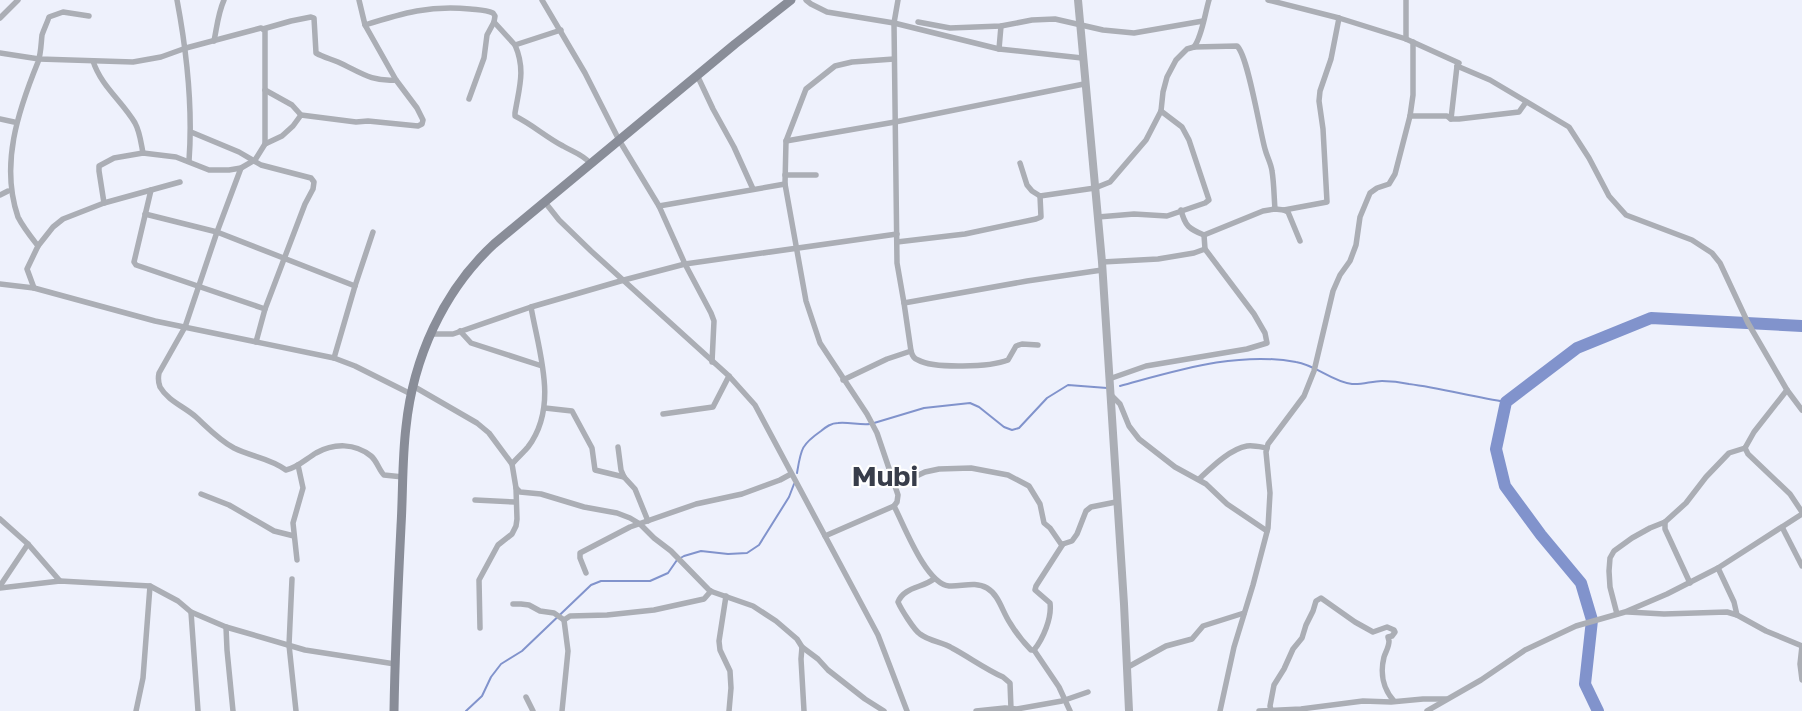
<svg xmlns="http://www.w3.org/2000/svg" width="1802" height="711" viewBox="0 0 1802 711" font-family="'Golos Text',sans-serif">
<rect width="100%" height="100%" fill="#eef1fc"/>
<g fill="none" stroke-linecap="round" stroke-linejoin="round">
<g stroke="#8193cc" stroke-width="2">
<path d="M 1120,386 C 1176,371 1237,351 1296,362 C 1316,365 1332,382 1352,384 C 1362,385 1372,381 1382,381 C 1391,381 1400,382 1409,384 C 1441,388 1473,397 1506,402"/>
<polyline points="874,423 924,408 970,403 979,407 1004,427 1012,430 1019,428 1047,398 1068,385 1107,388"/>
<path d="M 797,473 C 801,449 801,445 821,431 C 826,427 831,423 838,423 C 849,422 859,425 870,424"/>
<polyline points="466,711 482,696 491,677 501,664 522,651 591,585 601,581 650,581 668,573 677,560 684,556 701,551 728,554 747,553 759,545 789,497 794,484"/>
</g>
<polyline stroke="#8193cc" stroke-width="12" points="1598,711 1585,684 1592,620 1581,583 1541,535 1505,486 1496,449 1506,402 1577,348 1651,318 1802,326"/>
<g stroke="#abaeb5" stroke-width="5.5">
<path d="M 177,0 C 187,53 193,107 189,161"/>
<polyline points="542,0 585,73 619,140 659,206 685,264 711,313 714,321 712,362"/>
<polyline points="806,0 811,4 827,12 894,23 999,49 1082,58"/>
<path d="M 898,0 L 894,23 L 897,263 L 904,303 L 911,351 C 912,355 914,359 918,360 C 934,369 991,367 1008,360 L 1016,346 L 1022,344 L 1038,345"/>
<polyline points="1268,0 1339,18 1406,39 1459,63 1457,66 1490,80 1569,127 1589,158 1609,196 1626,215 1692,240 1712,253 1720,263 1748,323 1787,390 1802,410"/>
<polyline points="1406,0 1406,39"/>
<polyline points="0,18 18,0"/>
<polyline points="494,22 515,45 561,30"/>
<polyline points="918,22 950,28 1001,26 1032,20 1055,19 1103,30 1134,33 1203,21"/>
<path d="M 365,25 C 403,13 430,5 470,9 C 478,10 486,10 493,13 L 495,16 L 494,22 L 487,35 L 484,58 L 469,99"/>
<polyline points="263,29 265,31 265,144"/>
<path d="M 214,41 C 217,27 218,13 224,0"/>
<path d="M 515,45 C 526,70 519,88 515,113 L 515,116 C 533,125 546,137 563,146 C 573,152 582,154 590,163"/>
<path d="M 1194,47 C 1202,37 1205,13 1209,0"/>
<polyline points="999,49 1001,26"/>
<path d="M 0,53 L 39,59 L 133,62 L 161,57 L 186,48 L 261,28 L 263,29 L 291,21 L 311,17 L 314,18 L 316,53 C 323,57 331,59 338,62 C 360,72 371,82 396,80"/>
<path d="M 93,61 C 101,86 122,101 135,123 C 140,132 141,143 143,153"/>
<polyline points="697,75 713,109 734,147 753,189"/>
<polyline points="265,90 292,105 301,115 356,122 368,121 418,126 422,124 423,120 417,108 396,80 365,25 359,0"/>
<polyline points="1410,116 1447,116 1451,119 1459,119 1519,112 1526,102"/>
<polyline points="0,119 14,122"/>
<polyline points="1451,119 1457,66"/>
<polyline points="191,132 239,152 261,165 311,178 314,182 313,189 305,204 265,309 256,342"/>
<polyline points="786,141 895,122 1084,84"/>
<path d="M 1020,163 L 1027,185 L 1032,191 L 1040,196 L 1095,188 L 1110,182 L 1146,140 L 1161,111 L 1163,92 L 1167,77 L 1176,60 L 1187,49 L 1194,47 L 1237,46 C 1248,55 1260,132 1265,149 C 1267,157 1271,163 1272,171 C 1274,183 1274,197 1275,209"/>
<path d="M 241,168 L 217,232 L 185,327 L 159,373 C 158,378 158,382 160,387 C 168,401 185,407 196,417 C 208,428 219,440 234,448 C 252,457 270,458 286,470 C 297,468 306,459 316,453 C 334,443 355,443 371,456 C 377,461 379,470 384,475 L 403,477"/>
<polyline points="785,175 816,175"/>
<polyline points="151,190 134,262 136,265 265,309"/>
<polyline points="0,195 8,191"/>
<polyline points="544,201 559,220 591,251 729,376 755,405 878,635 907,711"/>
<polyline points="104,203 99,171 99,166 114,158 143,153 176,157 209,170 229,170 241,168 255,160 265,144 282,136 293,126 301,115"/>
<polyline points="659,206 785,184"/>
<path d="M 1181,210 C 1185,226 1189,229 1204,235 L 1263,211 L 1275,209 L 1284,210 L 1327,202 L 1323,129 L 1319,101 L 1320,91 L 1331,59 L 1339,18"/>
<polyline points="1284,210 1288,212 1300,241"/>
<polyline points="145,214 217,232 355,286"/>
<polyline points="1098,217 1134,214 1167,216 1205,203 1209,200 1189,140 1182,127 1161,111"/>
<polyline points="897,242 965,234 1036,219 1041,217 1040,196"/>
<polyline points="38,246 53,227 63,219 104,203 180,182"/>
<polyline points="1102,262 1158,259 1194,253 1205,249"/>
<polyline points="0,284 34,288 155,321 334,358 355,366 411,394"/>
<path d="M 34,288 L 27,269 L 38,246 C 31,237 23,227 18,217 C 0,165 18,111 38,62 C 41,54 41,44 42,35 C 44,29 47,23 49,17 L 63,12 L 89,16"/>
<polyline points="904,303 1027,281 1102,270"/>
<polyline points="460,331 471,343 542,366"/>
<polyline points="431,334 453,334 531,307 624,280 685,264 897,234"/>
<polyline points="334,358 355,286 373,232"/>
<polyline points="1109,379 1146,366 1247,349 1267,343 1265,333 1254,314 1205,249 1204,235"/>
<polyline points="843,380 887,359 911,351"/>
<polyline points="413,386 477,423 489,433 512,464 516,488 520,492 541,494 584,507 617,513 630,518 640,524 654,538 671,551 710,591 753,606 776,621 797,639 802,647 818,659 828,670 865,699 884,711"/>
<polyline points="1110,394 1120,404 1129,426 1139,439 1175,467 1206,484 1227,504 1267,531"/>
<polyline points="545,408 572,411 592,448 595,470 624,477"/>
<polyline points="663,414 713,407 729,376"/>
<polyline points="618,447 621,470 624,477 635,489 648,521"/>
<polyline points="1745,448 1748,454 1790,494 1802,512"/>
<polyline points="1745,448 1754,432 1787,390"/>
<path d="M 512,464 C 517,458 523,453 528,447 C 559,406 539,353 531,307"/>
<path d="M 1199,479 C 1212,467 1230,449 1247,446 C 1253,445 1261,447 1267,448"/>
<polyline points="895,486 925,472 939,469 971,468 1008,475 1029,486 1040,504 1044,523 1050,528 1061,544 1063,544"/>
<polyline points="201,494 229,505 274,531 294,536"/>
<polyline points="475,500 515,502"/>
<path d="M 894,506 C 904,525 926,584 949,586 C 961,587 975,581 987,588 C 999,595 1002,611 1010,623 C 1016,633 1023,642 1031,650 L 1034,650 L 1059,687 L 1070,711"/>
<polyline points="0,519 28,544 60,581"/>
<polyline points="1665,522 1665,529 1690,583"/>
<polyline points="1782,527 1802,566"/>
<polyline points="825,536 894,506 897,502 898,495 877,433 867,414 820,343 806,301 785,184 786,141 806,89 835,66 852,62 894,59"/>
<polyline points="297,560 293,523 303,488 298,465"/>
<polyline points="1718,568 1734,602 1737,615"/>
<polyline points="586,573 580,558 580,553 630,527 696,504 742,494 780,480 791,474"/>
<polyline points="292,579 289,645 296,711"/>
<path d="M 934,579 C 922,588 904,587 898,602 C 901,609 914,630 920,634 C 929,641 942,642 952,648 C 969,657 985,669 1003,677 L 1010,683 L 1011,709"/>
<polyline points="0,586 28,544"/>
<polyline points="0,588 60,581 150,586 178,601 191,612 226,627 305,650 395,664"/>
<polyline points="726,596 719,641 720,650 730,671 731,688 729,711"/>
<polyline points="513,604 521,604 529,605 540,611 554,613 564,620"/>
<polyline points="191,612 198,711"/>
<polyline points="1628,612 1664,614 1727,612 1737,615 1766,631 1802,646"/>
<polyline points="1617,614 1610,587 1609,571 1610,558 1614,551 1632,538 1650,528 1665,522 1686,503 1706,477 1729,453 1745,448"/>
<polyline points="226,627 227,650 233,711"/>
<polyline points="480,628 479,580 498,545 512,534 516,526 517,519 516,488"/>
<polyline points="1802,646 1800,664 1802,680"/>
<polyline points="802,647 801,659 804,711"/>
<path d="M 1034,650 C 1043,639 1052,618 1050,603 L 1035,590 L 1036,586 L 1063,544 L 1072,541 L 1077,534 L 1086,511 L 1091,507 L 1116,502"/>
<polyline points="1128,667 1166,646 1192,639 1203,626 1244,613"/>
<polyline points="526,697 533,711"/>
<path d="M 1271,710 L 1270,706 L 1274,685 L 1284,669 L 1293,649 L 1302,638 L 1306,625 L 1313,611 L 1316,601 L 1321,598 L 1355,622 L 1373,632 L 1387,627 L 1394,630 L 1395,632 L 1392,636 L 1388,637 L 1389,641 C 1389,647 1386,651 1384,657 C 1380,673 1383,689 1394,701"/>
<polyline points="136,711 143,678 150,586"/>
<polyline points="562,711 568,651 564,620 570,616 607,615 654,610 704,599 711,591"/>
<polyline points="976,711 1005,708 1017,709 1062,701 1088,692"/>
<polyline points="1220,711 1234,647 1253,585 1268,528 1270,493 1266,452 1268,444 1304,396 1314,371 1333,291 1340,275 1350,261 1356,245 1360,217 1370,193 1377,188 1389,184 1395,174 1410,116 1413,95 1413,42"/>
<polyline points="1259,711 1301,709 1363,701 1391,702 1423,699 1446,699"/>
<polyline points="1427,711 1481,680 1525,650 1576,626 1625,612 1667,594 1718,568 1802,514"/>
</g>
<polyline stroke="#abaeb5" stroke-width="8" points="1078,0 1102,262 1124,604 1129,711"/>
<path stroke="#898d98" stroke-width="9" d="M 394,711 C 395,649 398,587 401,526 C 403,493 402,460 406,427 C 413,359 443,291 494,244 L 735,44 L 791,0"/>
</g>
<g text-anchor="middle" stroke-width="4.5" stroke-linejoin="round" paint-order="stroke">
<g font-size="28" font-weight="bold" fill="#383d4a" stroke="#fff">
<text x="885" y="486">Mubi</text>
</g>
</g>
</svg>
